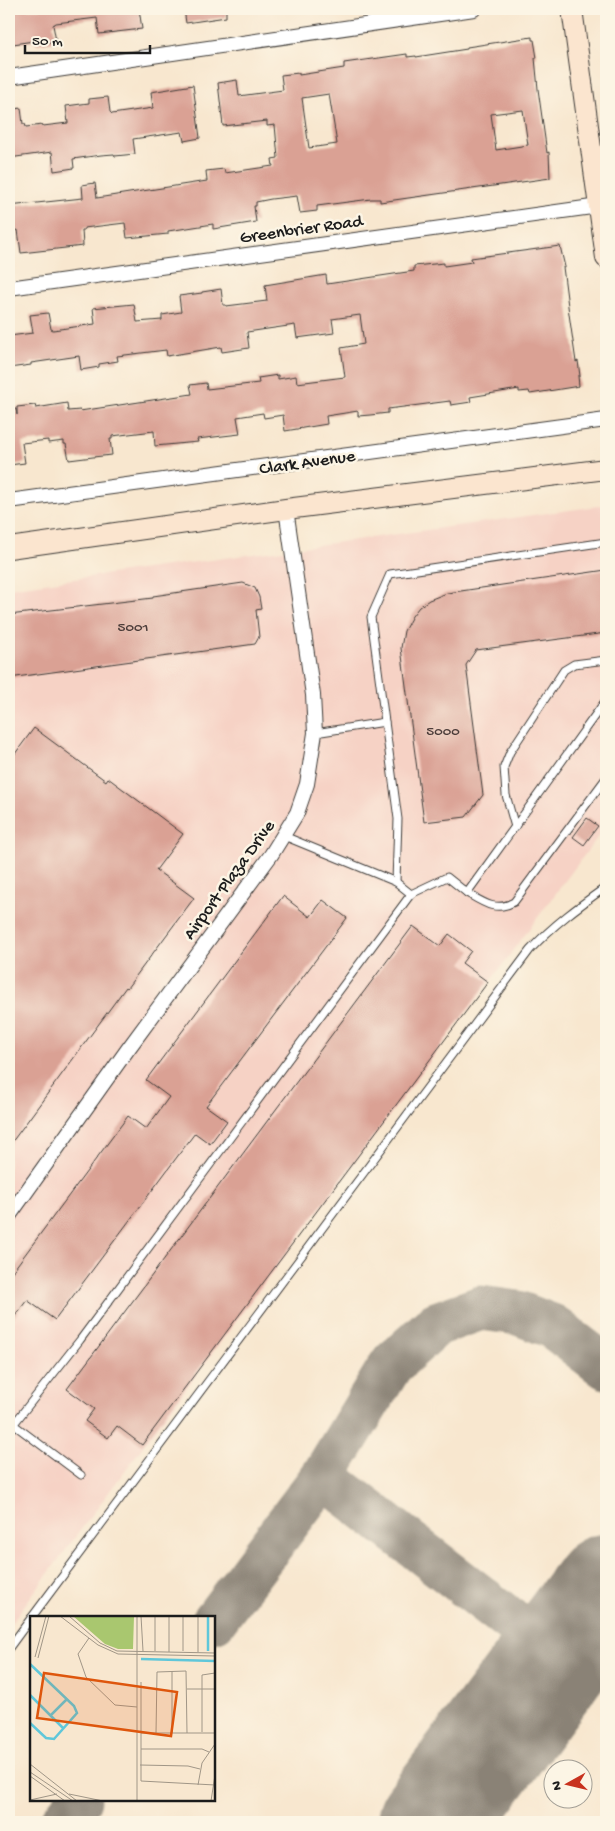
<svg xmlns="http://www.w3.org/2000/svg" width="615" height="1831" viewBox="0 0 615 1831" font-family="'Gochi Hand',sans-serif">
<rect width="100%" height="100%" fill="#fcf5e5"/>
<filter id="ink" filterUnits="userSpaceOnUse"><feTurbulence type="fractalNoise" baseFrequency=".02" numOctaves="2"/><feDisplacementMap in="SourceGraphic" scale="10" xChannelSelector="R" yChannelSelector="G"/><feConvolveMatrix kernelMatrix="1 2 1 2 8 2 1 2 1" color-interpolation-filters="sRGB"/></filter>
<filter id="wash" filterUnits="userSpaceOnUse"><feTurbulence type="fractalNoise" baseFrequency=".0096" numOctaves="4" result="noise"/><feDisplacementMap in="SourceGraphic" scale="20" xChannelSelector="R" yChannelSelector="G"/><feGaussianBlur stdDeviation="1.12" result="paint"/><feColorMatrix in="noise" values="0 0 0 0 0 0 0 0 0 0 0 0 0 0 0 0 0 1.4 0 .05"/><feComposite in="paint" operator="in"/></filter>
<g filter="url(#wash)">
<rect width="100%" height="100%" fill="#f8e7cf"/>
<polygon fill="#f6d2c5" points="606,505 606,826 9,1626 9,588"/>
<g fill="none" stroke-linecap="round" stroke-linejoin="round">
<g stroke="#8a8276" stroke-width="45">
<polyline points="323,1476 557,1656"/>
<polyline points="214,1621 323,1476 391,1365 436,1324 481,1308 518,1313 552,1326 606,1367"/>
<polyline points="62,1822 79,1800"/>
</g>
<polyline stroke="#8a8276" stroke-width="112" points="433,1822 606,1590"/>
</g>
<g id="blocks">
<g fill="#daa194" fill-rule="evenodd">
<polygon points="9,9 139,9 142,29 99,34 97,18 56,23 53,25 56,41 36,44 34,41 13,44 11,27 9,28"/>
<polygon points="184,9 226,9 226,17 186,23"/>
<path d="M 532,37 L 532,40 L 534,40 L 537,58 L 535,58 L 538,89 L 547,153 L 549,152 L 550,178 L 380,202 L 380,199 L 371,199 L 317,206 L 317,211 L 300,213 L 297,196 L 271,199 L 256,202 L 256,206 L 254,206 L 256,222 L 213,229 L 213,224 L 168,231 L 168,234 L 127,238 L 125,223 L 84,228 L 84,230 L 82,230 L 83,246 L 21,253 L 18,230 L 9,231 L 9,206 L 83,198 L 82,185 L 95,183 L 97,198 L 207,181 L 206,171 L 224,169 L 225,173 L 273,166 L 272,159 L 278,158 L 275,125 L 267,126 L 267,121 L 223,126 L 218,83 L 237,80 L 239,96 L 283,90 L 281,75 L 299,73 L 299,75 L 344,68 L 344,63 L 407,54 L 407,57 L 416,56 L 416,57 L 467,49 L 467,47 ZM 329,94 L 337,144 L 309,148 L 302,98 ZM 523,110 L 528,145 L 496,150 L 491,114 Z"/>
<polygon points="193,85 200,138 184,141 182,132 133,139 135,154 115,156 114,154 101,155 73,159 74,168 54,171 52,152 9,158 9,110 21,108 23,124 25,124 26,127 43,125 43,126 68,123 66,106 89,103 89,99 108,97 110,112 112,114 153,108 151,92"/>
<polygon points="560,246 565,267 563,267 569,314 576,362 578,361 580,376 578,376 579,386 530,394 529,391 519,392 519,389 470,397 471,402 451,405 450,401 388,409 388,413 370,415 358,416 358,411 326,416 327,424 285,431 283,415 264,418 263,413 237,417 240,434 197,439 198,442 155,446 154,431 112,436 112,439 110,439 112,455 93,457 69,460 66,444 64,444 64,441 48,443 48,440 22,443 25,463 9,465 9,409 16,409 17,415 17,407 35,405 36,408 67,403 68,411 80,410 80,411 192,394 190,385 206,383 207,389 259,383 258,378 278,375 278,379 296,376 297,383 345,377 341,348 364,344 360,315 332,319 334,333 297,338 295,325 247,332 249,348 222,352 221,347 167,356 166,350 117,356 118,361 99,364 99,367 81,370 79,356 31,363 31,365 9,368 9,336 33,333 30,315 48,313 51,329 53,330 95,324 93,308 134,304 137,322 162,320 162,315 181,312 179,296 202,293 202,292 221,289 223,305 226,305 226,306 267,301 265,285 326,275 327,284 414,271 414,266 444,263 444,266 472,262 471,258"/>
<polygon points="606,570 606,633 476,650 466,665 483,795 466,817 424,822 401,648 404,631 412,616 419,607 429,600 447,593"/>
<polygon points="243,583 255,588 259,597 261,609 256,610 259,637 255,644 9,678 9,615 153,598 153,596"/>
<polygon points="34,728 106,781 108,778 183,834 156,870 194,898 127,988 126,987 9,1146 9,762"/>
<polygon points="587,818 598,826 584,845 573,837"/>
<polygon points="283,896 310,917 323,900 347,918 206,1106 227,1121 210,1144 195,1133 55,1320 27,1300 9,1324 9,1276 128,1116 146,1129 169,1097 146,1080"/>
<polygon points="413,926 440,946 449,934 471,951 462,963 488,982 142,1445 117,1426 108,1438 85,1421 94,1409 67,1389"/>
</g>
</g>
</g>
<g filter="url(#ink)">
<use href="#blocks" fill-opacity="0" stroke="#3d3a37" stroke-width="1"/>
<g fill="none" stroke-linecap="round" stroke-linejoin="round">
<g stroke="#3d3a37" stroke-width="9">
<g id="lane">
<polyline points="315,733 385,722"/>
<polyline points="515,827 506,795 504,767 510,752 564,670 574,664 606,660"/>
<polyline points="284,836 396,882 411,894"/>
<polyline points="396,882 398,819 371,617 390,574 606,542"/>
<path d="M 467,893 C 484,903 496,912 514,902 L 606,778"/>
<polyline points="9,1421 81,1475"/>
<polyline points="13,1425 80,1340 411,894 447,877 467,893 606,700"/>
<path d="M 32,1617 L 530,950 C 553,925 579,906 606,887"/>
<polyline points="9,1648 31,1618"/>
</g>
</g>
<g stroke="#3d3a37" stroke-width="16">
<g id="street">
<polyline points="9,77 474,9"/>
<polyline points="9,288 599,206"/>
<polyline points="9,501 606,420"/>
<polyline points="9,1216 128,1049 271,855 297,813 307,784 315,733 313,695 286,509"/>
</g>
</g>
<g stroke="#3d3a37" stroke-width="22">
<g id="secondary">
<polyline points="572,9 606,258"/>
<polyline points="9,548 286,509 606,469"/>
</g>
</g>
<use href="#lane" stroke="#fff" stroke-width="7"/>
<use href="#street" stroke="#fff" stroke-width="14"/>
<use href="#secondary" stroke="#fbe5cf" stroke-width="20"/>
</g>
</g>
<g text-anchor="middle" stroke-width="5" stroke-linejoin="round" paint-order="stroke">
<g font-size="15" fill="#4c3d3a">
<text x="133" y="631">5001</text>
<text x="443" y="735">5000</text>
</g>
<g font-size="18" fill="#1c1c1c" stroke="#fcf5e5">
<text transform="translate(301 228) rotate(-8)" y="6">Greenbrier Road</text>
<text transform="translate(307 461) rotate(-8)" y="6">Clark Avenue</text>
<text transform="translate(228 879) rotate(-54)" y="6">Airport Plaza Drive</text>
</g>
</g>
<g transform="translate(30 1616)">
<rect width="185" height="185" fill="#f8e7cf"/>
<path d="M 43,0 L 104,0 L 103,33 L 88,33 L 75,28 Z" fill="#a9c76f"/>
<path fill="none" stroke="#5fc7da" stroke-width="2.5" d="M 178,35 L 178,0M 111,43 L 185,45M 0,48 L 44,90 L 47,97 L 24,123 L 16,122 L 0,107M 0,79 L 34,113M 21,99 L 36,84"/>
<path fill="none" stroke="#a09687" stroke-width="1" d="M 30,0 L 68,29 L 88,38 L 185,40M 39,0 L 70,27 L 87,35 L 185,37M 111,0 L 113,35M 168,0 L 168,36M 59,22 L 48,38 L 56,61 L 85,89 L 107,91M 125,35 L 125,0M 153,35 L 153,0M 139,36 L 139,0M 5,41 L 16,0M 8,42 L 19,0M 142,55 L 142,117M 157,73 L 185,73M 172,116 L 172,59 L 185,57M 111,117 L 185,117M 126,117 L 127,56 L 156,55 L 157,117M 111,133 L 172,133 L 179,136M 0,148 L 47,185M 110,149 L 158,150 L 170,153M 0,156 L 43,185M 0,160 L 35,185M 111,165 L 111,66M 111,165 L 185,169M 168,169 L 172,147 L 185,128M 39,178 L 73,185M 0,184 L 27,178M 107,185 L 107,0M 181,185 L 185,159"/>
<path fill="#de560d" fill-opacity="0.15" stroke="#de560d" stroke-width="2.5" d="M 14,57 L 147,76 L 141,120 L 7,102 Z"/>
<rect width="185" height="185" fill="none" stroke="#1c1c1c" stroke-width="2.5"/>
</g>
<rect width="615" height="1831" fill="none" stroke="#fcf5e5" stroke-width="30"/>
<g transform="translate(568 1784) rotate(262)"><circle r="24" fill="#fcf5e5" stroke="#a29e95"/>
<path d="M0-4L9 19L0 12L-9 19Z" fill="#c8321e"/>
<text y="-8" font-size="14" font-weight="bold" text-anchor="middle" fill="#1c1c1c">N</text>
</g>
<path d="M25 45v8h125v-8" fill="none" stroke="#1c1c1c" stroke-width="2.5"/>
<text x="32" y="45" font-size="15" fill="#1c1c1c" stroke="#fcf5e5" stroke-width="4" paint-order="stroke">50 m</text>
</svg>
